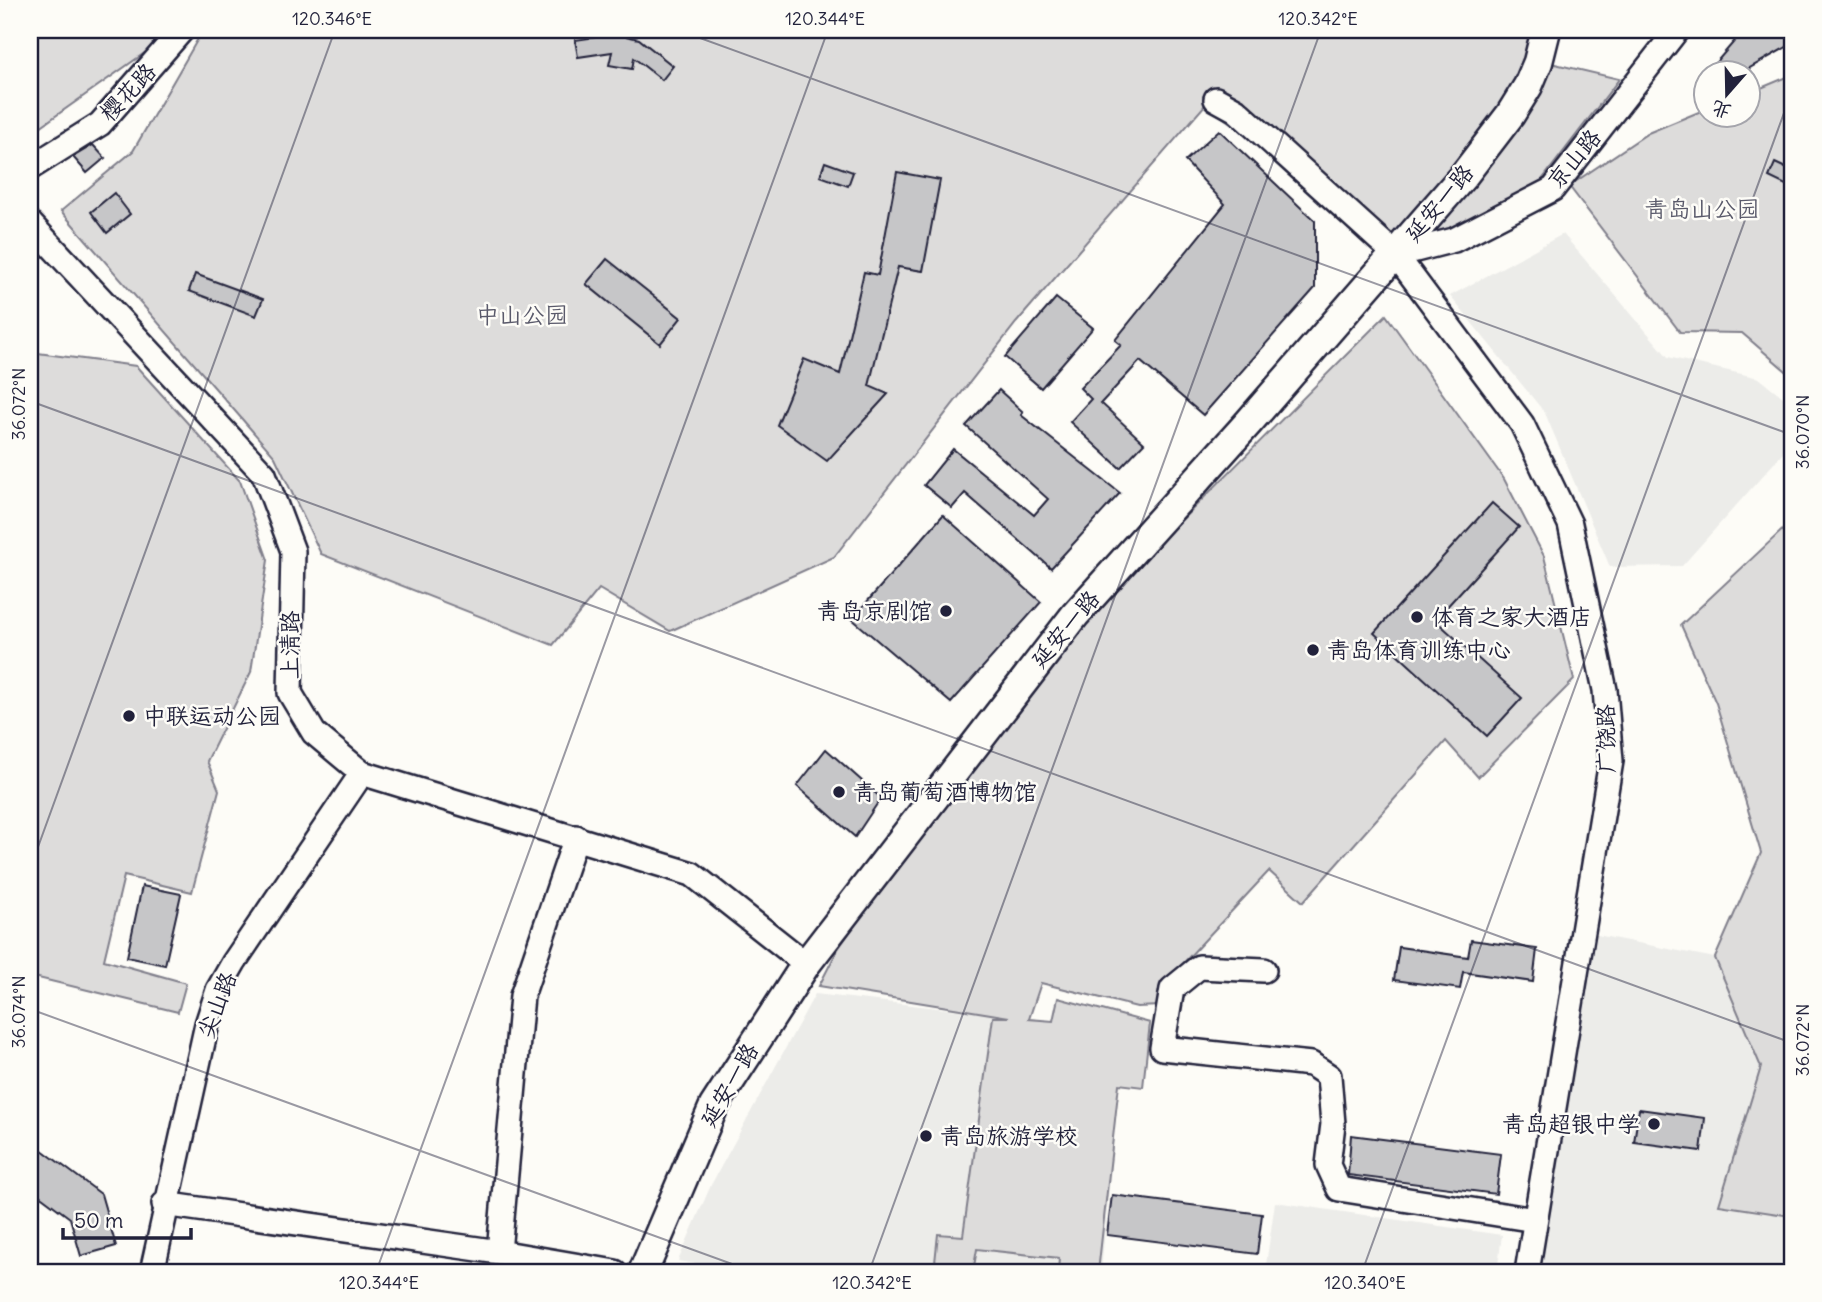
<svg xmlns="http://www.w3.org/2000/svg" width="1822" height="1302" viewBox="0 0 1822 1302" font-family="Delius,'LXGW WenKai TC',sans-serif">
<rect width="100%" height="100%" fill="#fdfcf7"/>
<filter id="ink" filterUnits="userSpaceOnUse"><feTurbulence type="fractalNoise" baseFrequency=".0143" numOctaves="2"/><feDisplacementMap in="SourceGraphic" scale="14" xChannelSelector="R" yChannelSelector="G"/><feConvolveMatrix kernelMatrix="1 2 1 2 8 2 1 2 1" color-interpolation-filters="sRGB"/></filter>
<g filter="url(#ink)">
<g fill="#ecece9">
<polygon points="1563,234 1668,357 1759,378 1792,404 1792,443 1682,566 1610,567 1545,413 1450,296"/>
<polygon points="1597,935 1715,958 1761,1067 1720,1204 1792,1216 1792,1272 1540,1272"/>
<polygon points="815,994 1052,1021 1058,998 1143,1087 1119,1084 1101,1272 746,1272 678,1261 711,1185"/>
<polygon points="1275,1202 1502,1235 1497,1272 1265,1272"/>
</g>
<g fill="#dddcdb" stroke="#807f8b" stroke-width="2">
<polygon points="30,30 177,30 30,134"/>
<polygon points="203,30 1549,30 1538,60 1619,79 1541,181 1446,232 1395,239 1205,105 1016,323 834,557 670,631 599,589 553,645 321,554 275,457 61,211 133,151"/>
<polygon points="1792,75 1792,376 1742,333 1680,332 1569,186 1648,133 1706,109 1706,116 1748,116 1749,93"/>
<polygon points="1386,315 1504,479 1544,556 1574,680 1478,777 1446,741 1303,902 1269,871 1162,986 1160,1006 1137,1007 1041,983 1029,1019 1053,1021 1058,998 1150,1023 1143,1087 1119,1084 1098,1272 1058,1272 1059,1258 977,1249 973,1272 934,1272 938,1234 963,1236 993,1017 1009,1017 819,986 838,949 934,811 1082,620"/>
<polygon points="30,352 136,366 240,481 268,560 251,672 207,761 219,790 192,892 124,876 104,960 186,983 178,1012 30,976"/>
<polygon points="1792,521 1792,1216 1719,1205 1761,1067 1715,958 1761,853 1716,703 1681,625"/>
</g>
<g fill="#c6c6c8" stroke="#22223b" stroke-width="2">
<polygon points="1744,30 1792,30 1792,44 1739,74 1706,74"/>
<polygon points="617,34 639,39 673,66 662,80 634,58 632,69 609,65 612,52 578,57 575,40"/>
<polygon points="1219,130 1315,221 1315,288 1203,415 1140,361 1101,403 1144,443 1120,468 1070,422 1091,399 1080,388 1121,345 1115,340 1225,204 1185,161"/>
<polygon points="93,145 105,158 87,173 73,157"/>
<polygon points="825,162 853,172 848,186 820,176"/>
<polygon points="1775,163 1792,171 1792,188 1769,177"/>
<polygon points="897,172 940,180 923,271 898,267 869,386 888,394 827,461 777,425 804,359 840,374 864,272 878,275"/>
<polygon points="114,193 130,214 107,233 91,212"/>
<polygon points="607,259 681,318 660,344 586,284"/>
<polygon points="195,274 263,299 256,316 189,291"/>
<polygon points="1056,298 1093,328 1041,388 1005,357"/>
<polygon points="999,390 1023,412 1021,415 1120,493 1051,568 965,493 952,508 924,485 953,449 1034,515 1048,499 966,426"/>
<polygon points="1492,503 1519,527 1435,620 1522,698 1487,736 1374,633"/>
<polygon points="943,515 1041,602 951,703 852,619"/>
<polygon points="826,749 881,798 855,837 797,786"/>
<polygon points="142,886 181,894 165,965 127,957"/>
<polygon points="1471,940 1537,949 1533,982 1463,972 1460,989 1394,980 1399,947 1468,957"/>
<polygon points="1639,1109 1705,1118 1701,1151 1634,1142"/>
<polygon points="1351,1135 1501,1154 1496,1194 1348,1175"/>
<polygon points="30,1141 101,1194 116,1246 81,1256 70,1218 30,1188"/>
<polygon points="1112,1195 1262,1214 1257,1254 1107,1235"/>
</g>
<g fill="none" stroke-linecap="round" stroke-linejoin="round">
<g stroke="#22223b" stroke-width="28">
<g id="minor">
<polyline points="1216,99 1236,110 1396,255 1522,424 1570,524 1605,690 1611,761 1527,1272"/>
<polyline points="30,168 100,124 182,30"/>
<polyline points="30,223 264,474 293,551 290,693 314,733 362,773 692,874 806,964"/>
<polyline points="1396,255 1454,240 1553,189 1677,30"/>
<polyline points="1264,970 1199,967 1172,989 1162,1048 1311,1064 1329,1076 1333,1124 1328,1165 1339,1189 1535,1220"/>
<polyline points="164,1204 499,1252 615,1272"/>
<polyline points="499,1252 522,996 576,837"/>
<polyline points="152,1272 207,1024 218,990 234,962 362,773"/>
</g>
</g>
<g stroke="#22223b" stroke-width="33">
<polyline id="major" points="643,1272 714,1106 806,964 1075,615 1249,422 1464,175 1510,115 1528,86 1538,62 1546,30"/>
</g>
<use href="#minor" stroke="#fdfcf7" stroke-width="23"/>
<use href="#major" stroke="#fdfcf7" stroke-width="28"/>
</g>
</g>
<path fill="none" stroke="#22223b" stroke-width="2" stroke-opacity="0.45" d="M 678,30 L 1792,435M 30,401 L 1792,1043M 30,869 L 335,30M 30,1009 L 754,1272M 376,1272 L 828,30M 869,1272 L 1321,30M 1362,1272 L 1792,91"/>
<g fill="#22223b" stroke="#fdfcf7" stroke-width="2.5">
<circle cx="946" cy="611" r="7"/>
<circle cx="1417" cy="617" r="7"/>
<circle cx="1313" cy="650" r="7"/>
<circle cx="129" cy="716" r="7"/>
<circle cx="839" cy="792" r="7"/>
<circle cx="1654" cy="1124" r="7"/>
<circle cx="926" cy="1136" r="7"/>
</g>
<g text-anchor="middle" stroke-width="5" stroke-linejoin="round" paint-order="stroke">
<g font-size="23" fill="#22223b" stroke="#fdfcf7">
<text transform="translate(128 92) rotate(-47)" y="8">樱花路</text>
<text transform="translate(1574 159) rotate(-50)" y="8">京山路</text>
<text transform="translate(1439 203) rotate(-50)" y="8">延安一路</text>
<text transform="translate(1065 629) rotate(-50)" y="8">延安一路</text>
<text transform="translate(290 645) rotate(-90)" y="8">上清路</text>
<text transform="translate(1606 739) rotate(-91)" y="8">广饶路</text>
<text transform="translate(217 1005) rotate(-69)" y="8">尖山路</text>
<text transform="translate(729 1085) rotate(-60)" y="8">延安一路</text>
</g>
<g font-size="23" fill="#5a5a6b" stroke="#fdfcf7">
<text x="1702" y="217">青岛山公园</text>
<text x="522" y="323">中山公园</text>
</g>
<g font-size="23" fill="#22223b" stroke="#fdfcf7" text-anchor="start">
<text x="932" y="619" text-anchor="end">青岛京剧馆</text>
<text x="1431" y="625">体育之家大酒店</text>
<text x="1327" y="658">青岛体育训练中心</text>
<text x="143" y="724">中联运动公园</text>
<text x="853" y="800">青岛葡萄酒博物馆</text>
<text x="1640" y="1132" text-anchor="end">青岛超银中学</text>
<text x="940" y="1144">青岛旅游学校</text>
</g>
</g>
<rect width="1822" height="1302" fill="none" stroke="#fdfcf7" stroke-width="77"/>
<g transform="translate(1727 94) rotate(200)"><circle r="33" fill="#fdfcf7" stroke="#a5a5ac" stroke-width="2"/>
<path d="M0-5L12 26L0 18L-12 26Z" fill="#22223b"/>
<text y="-10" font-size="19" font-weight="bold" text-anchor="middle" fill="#22223b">北</text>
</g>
<path d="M63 1228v10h128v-10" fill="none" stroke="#22223b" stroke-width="3.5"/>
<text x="74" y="1228" font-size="21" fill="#22223b" stroke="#fdfcf7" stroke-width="5" paint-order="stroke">50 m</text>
<rect x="38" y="38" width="1746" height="1226" fill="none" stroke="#22223b" stroke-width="2.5"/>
<g font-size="18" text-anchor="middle" fill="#22223b">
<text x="332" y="25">120.346°E</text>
<text x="825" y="25">120.344°E</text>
<text x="1318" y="25">120.342°E</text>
<text transform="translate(19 404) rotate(-90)" y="6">36.072°N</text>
<text transform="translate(1803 432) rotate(-90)" y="6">36.070°N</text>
<text transform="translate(19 1012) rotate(-90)" y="6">36.074°N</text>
<text transform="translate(1803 1040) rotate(-90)" y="6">36.072°N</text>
<text x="379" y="1289">120.344°E</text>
<text x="872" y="1289">120.342°E</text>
<text x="1365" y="1289">120.340°E</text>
</g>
</svg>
